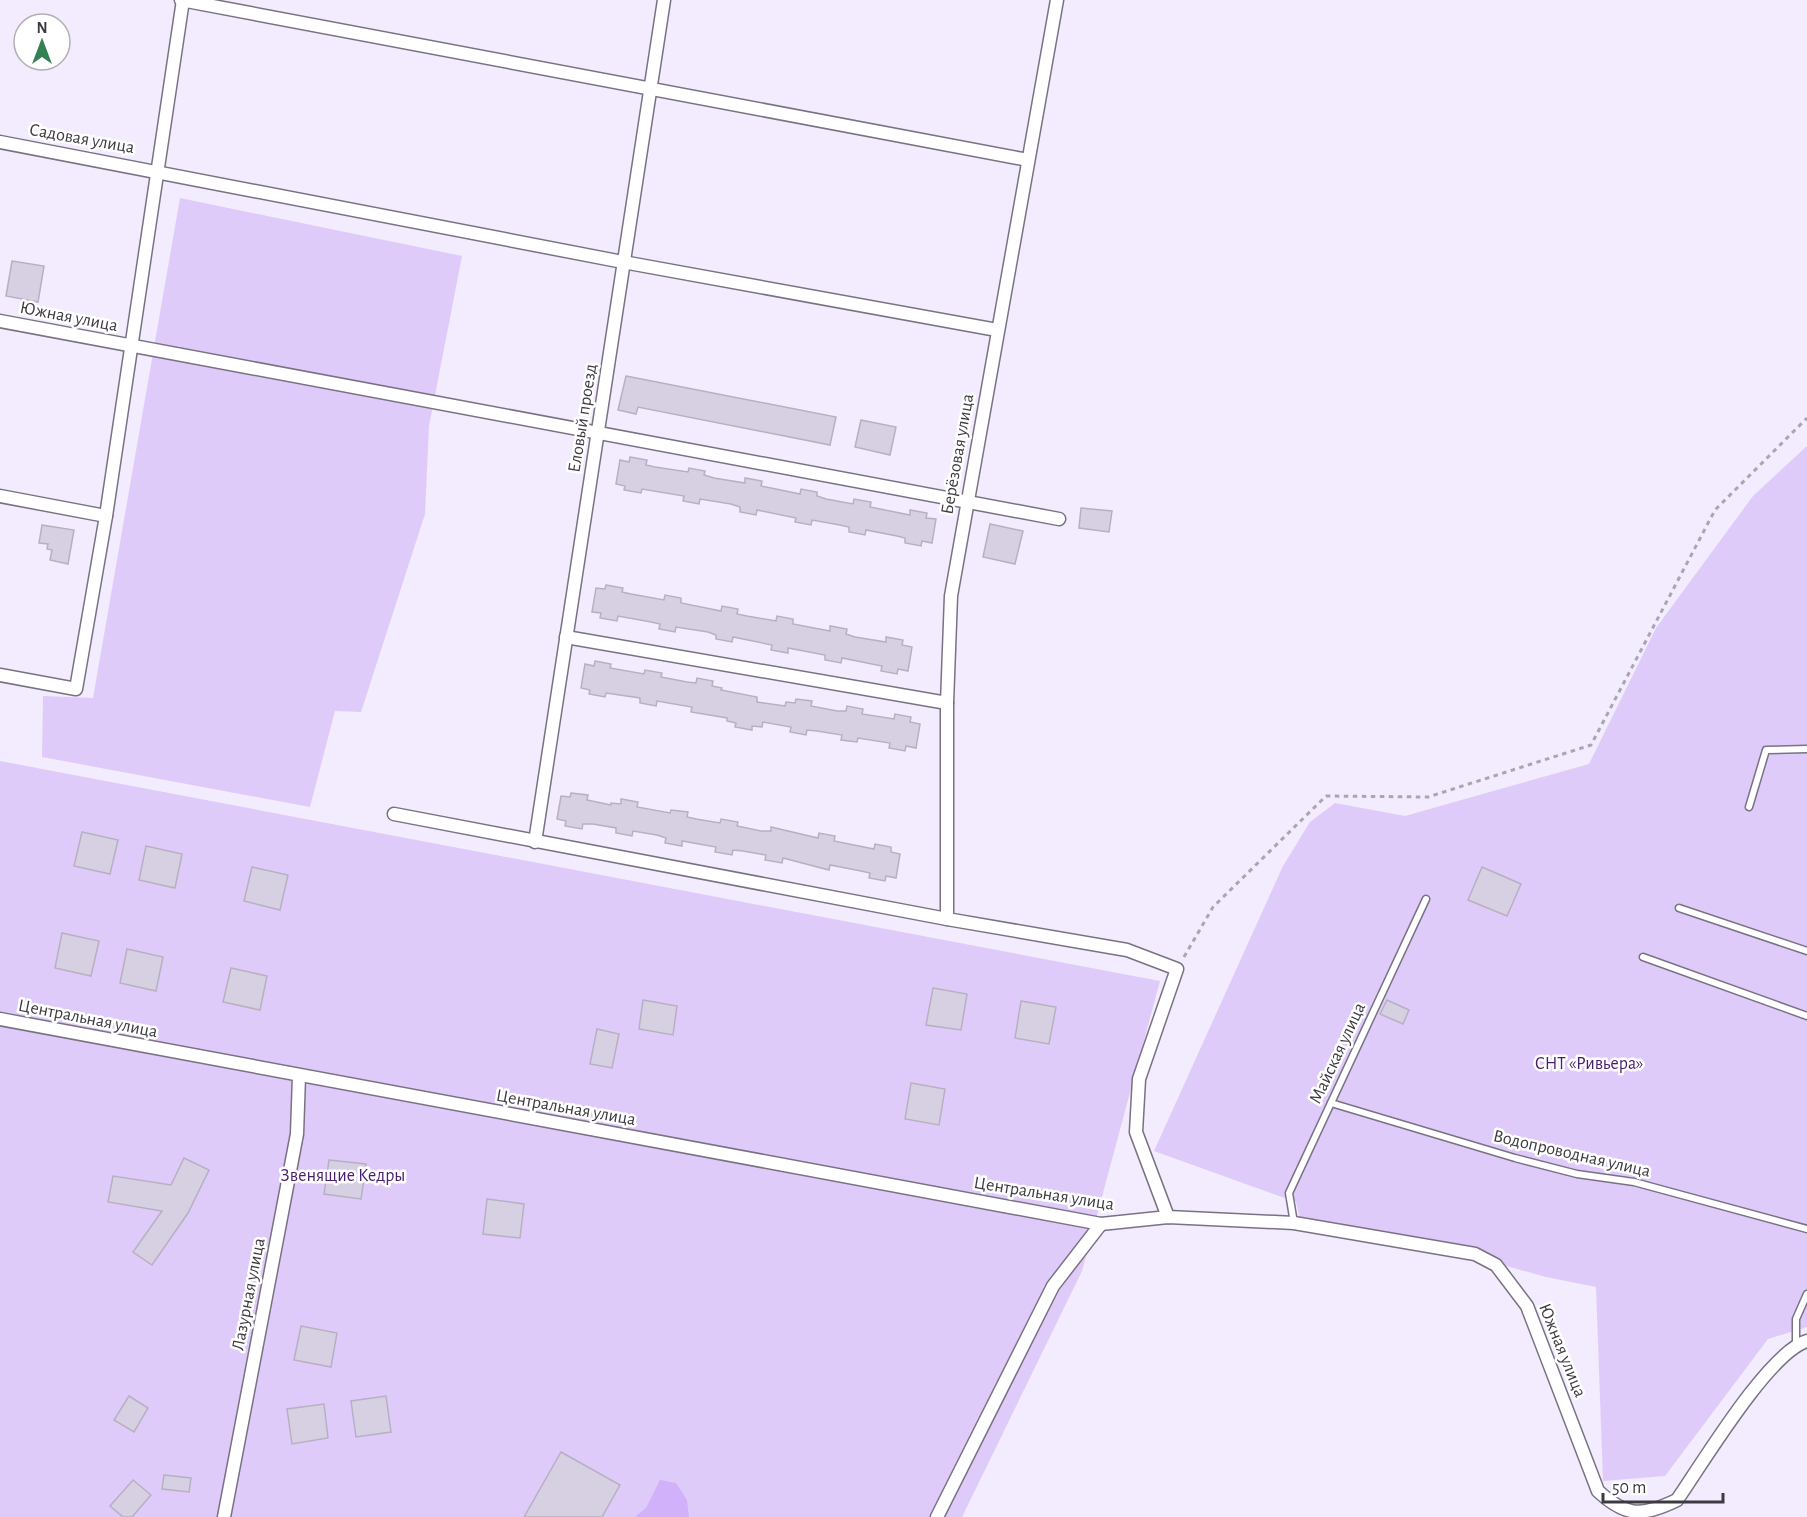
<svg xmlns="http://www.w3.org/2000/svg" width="1807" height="1517" viewBox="0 0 1807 1517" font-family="'Alegreya Sans',sans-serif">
<rect width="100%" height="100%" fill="#f3ebfe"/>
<g fill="#dfcbf9">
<polygon points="180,198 462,256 429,426 425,514 361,712 335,711 310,807 42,757 43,696 93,698"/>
<polygon points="1807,446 1807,1327 1768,1339 1665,1476 1603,1481 1596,1287 1546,1277 1414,1240 1300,1219 1296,1202 1154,1151 1283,866 1310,822 1335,803 1405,816 1589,764 1656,628 1753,496"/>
<polygon points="0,761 1160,981 1082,1271 962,1517 0,1517"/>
</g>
<polygon fill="#d1b1fa" points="660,1480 676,1483 687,1500 689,1517 635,1517 646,1508"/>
<g fill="#d7d0e2" stroke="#b7b0c2" stroke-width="1.5">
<polygon points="12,261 44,266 38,302 6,296"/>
<polygon points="626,376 836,417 830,445 638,407 636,414 618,410"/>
<polygon points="861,420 896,427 890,455 855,447"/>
<polygon points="630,457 647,460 646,465 655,467 688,472 689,468 705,471 704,475 714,478 745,483 745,478 762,481 761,486 771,488 800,494 801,489 817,492 817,496 826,499 853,504 854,499 871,502 870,507 910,515 910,510 927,513 926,518 936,519 932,543 922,541 921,546 905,543 905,538 897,536 866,530 865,535 849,532 849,527 840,525 812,520 811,525 795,522 796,518 757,510 756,515 740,512 740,507 731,504 700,499 699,504 683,501 684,496 642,489 641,493 624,490 625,486 616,484 620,460 629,462"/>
<polygon points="1081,508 1112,511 1109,532 1079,528"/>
<polygon points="990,524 1023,531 1015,564 983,557"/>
<polygon points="42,525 74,530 68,564 50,560 52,550 47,549 48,544 39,543"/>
<polygon points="606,585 623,588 622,592 631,594 664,600 665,595 681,598 681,603 721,611 722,606 738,609 737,614 747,616 776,621 777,616 793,619 793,624 830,631 830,626 847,629 846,634 855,637 886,642 886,637 903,640 902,645 912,647 908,671 898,669 897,674 881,671 882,666 842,658 841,663 825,660 825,655 788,648 788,653 771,650 772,645 733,637 732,642 716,639 716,635 708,632 676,627 675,632 659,629 660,624 651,622 618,616 617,621 600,618 601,613 592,612 596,588 605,589"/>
<polygon points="595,661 611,664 610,668 644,674 645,670 662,673 661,677 687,682 696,683 697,678 713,681 712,686 722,688 721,690 757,697 757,702 785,706 786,702 795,703 796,699 812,701 811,706 837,711 846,711 847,706 863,709 862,714 894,719 895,714 911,717 910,722 920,724 916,748 906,746 905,751 889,748 890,743 858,738 857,742 841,740 842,735 817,731 807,730 806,735 790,732 791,727 763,722 762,727 752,726 752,730 735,727 736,723 727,721 727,718 691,712 692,707 657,701 656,706 640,703 640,698 606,693 605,697 589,694 590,690 581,688 585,664 594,666"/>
<polygon points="571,793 588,795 587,800 611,805 611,803 621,804 621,799 638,802 637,807 670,813 671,810 688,812 687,817 696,819 720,823 721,819 738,822 737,826 761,831 771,831 771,827 818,838 819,833 835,836 834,841 874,849 875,844 891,847 891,852 900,854 896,878 886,876 885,881 869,878 870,873 861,871 830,865 829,870 783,858 782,863 765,860 766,855 743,851 733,850 732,855 715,852 716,847 682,841 682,846 665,843 666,838 657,835 633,831 632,836 616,833 616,828 593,824 583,824 582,829 565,826 566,821 557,819 561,796 570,797"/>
<polygon points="82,832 118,840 110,874 74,866"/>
<polygon points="146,846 182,854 175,888 139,880"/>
<polygon points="252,867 288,875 280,910 244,901"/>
<polygon points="1482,867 1521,884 1507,916 1468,900"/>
<polygon points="62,933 99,941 91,976 55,968"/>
<polygon points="127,949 163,957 156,991 120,983"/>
<polygon points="231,968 267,976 260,1010 223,1002"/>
<polygon points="933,988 967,994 961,1030 926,1025"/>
<polygon points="643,1000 677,1006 673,1035 639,1029"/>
<polygon points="1387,1000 1409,1010 1403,1024 1380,1014"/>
<polygon points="1021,1001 1056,1007 1049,1044 1015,1038"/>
<polygon points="597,1029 619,1034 612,1068 590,1064"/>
<polygon points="911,1083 945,1089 939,1125 905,1119"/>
<polygon points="184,1158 209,1170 188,1213 152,1265 133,1252 162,1211 108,1202 113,1176 171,1185"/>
<polygon points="329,1160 366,1164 361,1199 324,1194"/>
<polygon points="487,1199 524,1204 520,1238 483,1234"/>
<polygon points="301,1326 337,1333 331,1367 294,1360"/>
<polygon points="129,1396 148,1408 134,1432 114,1420"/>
<polygon points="386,1396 391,1432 356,1437 351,1401"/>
<polygon points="324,1404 328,1438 292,1444 287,1409"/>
<polygon points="561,1452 620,1485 602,1517 524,1517"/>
<polygon points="164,1475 191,1478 189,1492 162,1489"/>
<polygon points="133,1480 151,1495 132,1517 123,1517 110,1506"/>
</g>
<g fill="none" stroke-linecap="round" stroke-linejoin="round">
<g stroke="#797283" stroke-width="9">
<g id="lane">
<polyline points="1749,807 1766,750 1807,749"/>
<polyline points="1679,908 1807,951"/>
<polyline points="1643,957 1807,1016"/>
<polyline points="1331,1103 1515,1158 1577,1174 1634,1182 1807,1229"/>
<polyline points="1294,1223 1289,1193 1426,899"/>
<polyline points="1796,1344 1796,1319 1807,1294"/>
</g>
</g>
<g stroke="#797283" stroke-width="15">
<g id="street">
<polyline points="181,0 1028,160"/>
<polyline points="0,142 623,262 997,330"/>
<polyline points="0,321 1059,519"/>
<polyline points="0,496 106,516"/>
<polyline points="566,637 947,703"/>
<polyline points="0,675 76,689 106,516 183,0"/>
<polyline points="394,814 947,919 1127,950 1177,969 1139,1079 1136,1132 1168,1217"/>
<polyline points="535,842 664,0"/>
<polyline points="947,919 947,703 951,596 1057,0"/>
<path d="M 0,1019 L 1101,1224 L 1168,1217 L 1294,1223 L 1475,1254 L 1496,1265 L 1527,1306 L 1598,1491 C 1626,1517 1642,1517 1677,1500 C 1702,1464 1769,1352 1807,1341"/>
<polyline points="224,1517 297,1134 299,1076"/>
<polyline points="937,1517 1053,1286 1101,1224"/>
</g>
</g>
<polyline stroke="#aba5b3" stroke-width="3" stroke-dasharray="4.5 4.5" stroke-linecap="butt" points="1184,957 1213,907 1326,796 1428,797 1591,745 1715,510 1807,418"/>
<use href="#lane" stroke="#fff" stroke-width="6"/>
<use href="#street" stroke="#fff" stroke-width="12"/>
</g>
<g text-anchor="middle" stroke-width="5" stroke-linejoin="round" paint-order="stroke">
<g font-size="18" fill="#3d3a41" stroke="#fff">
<text transform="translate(82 138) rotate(10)" y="6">Садовая улица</text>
<text transform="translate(69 316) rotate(11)" y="6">Южная улица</text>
<text transform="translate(582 418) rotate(-81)" y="6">Еловый проезд</text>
<text transform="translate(957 454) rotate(-80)" y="6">Берёзовая улица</text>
<text transform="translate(88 1018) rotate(11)" y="6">Центральная улица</text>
<text transform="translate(1337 1053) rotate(-65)" y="6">Майская улица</text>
<text transform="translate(566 1107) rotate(10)" y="6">Центральная улица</text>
<text transform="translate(1572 1153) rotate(13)" y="6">Водопроводная улица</text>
<text transform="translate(1044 1193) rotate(9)" y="6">Центральная улица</text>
<text transform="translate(248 1294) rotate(-79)" y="6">Лазурная улица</text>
<text transform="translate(1563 1350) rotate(68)" y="6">Южная улица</text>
</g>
<g font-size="18" fill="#481c6f" stroke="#fff">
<text x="1589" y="1069">СНТ «Ривьера»</text>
<text x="343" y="1181">Звенящие Кедры</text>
</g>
</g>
<g transform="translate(42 42)"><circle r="28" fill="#ffffff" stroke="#b1b0b3" stroke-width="1.5"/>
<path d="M0-4.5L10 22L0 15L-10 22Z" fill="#318152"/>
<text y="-9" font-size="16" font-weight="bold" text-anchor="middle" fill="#3d3a41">N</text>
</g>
<path d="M1603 1493v9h120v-9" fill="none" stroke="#3d3a41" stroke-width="3"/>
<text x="1612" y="1493" font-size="18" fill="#3d3a41" stroke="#ffffff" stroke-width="4.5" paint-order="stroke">50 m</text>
</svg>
